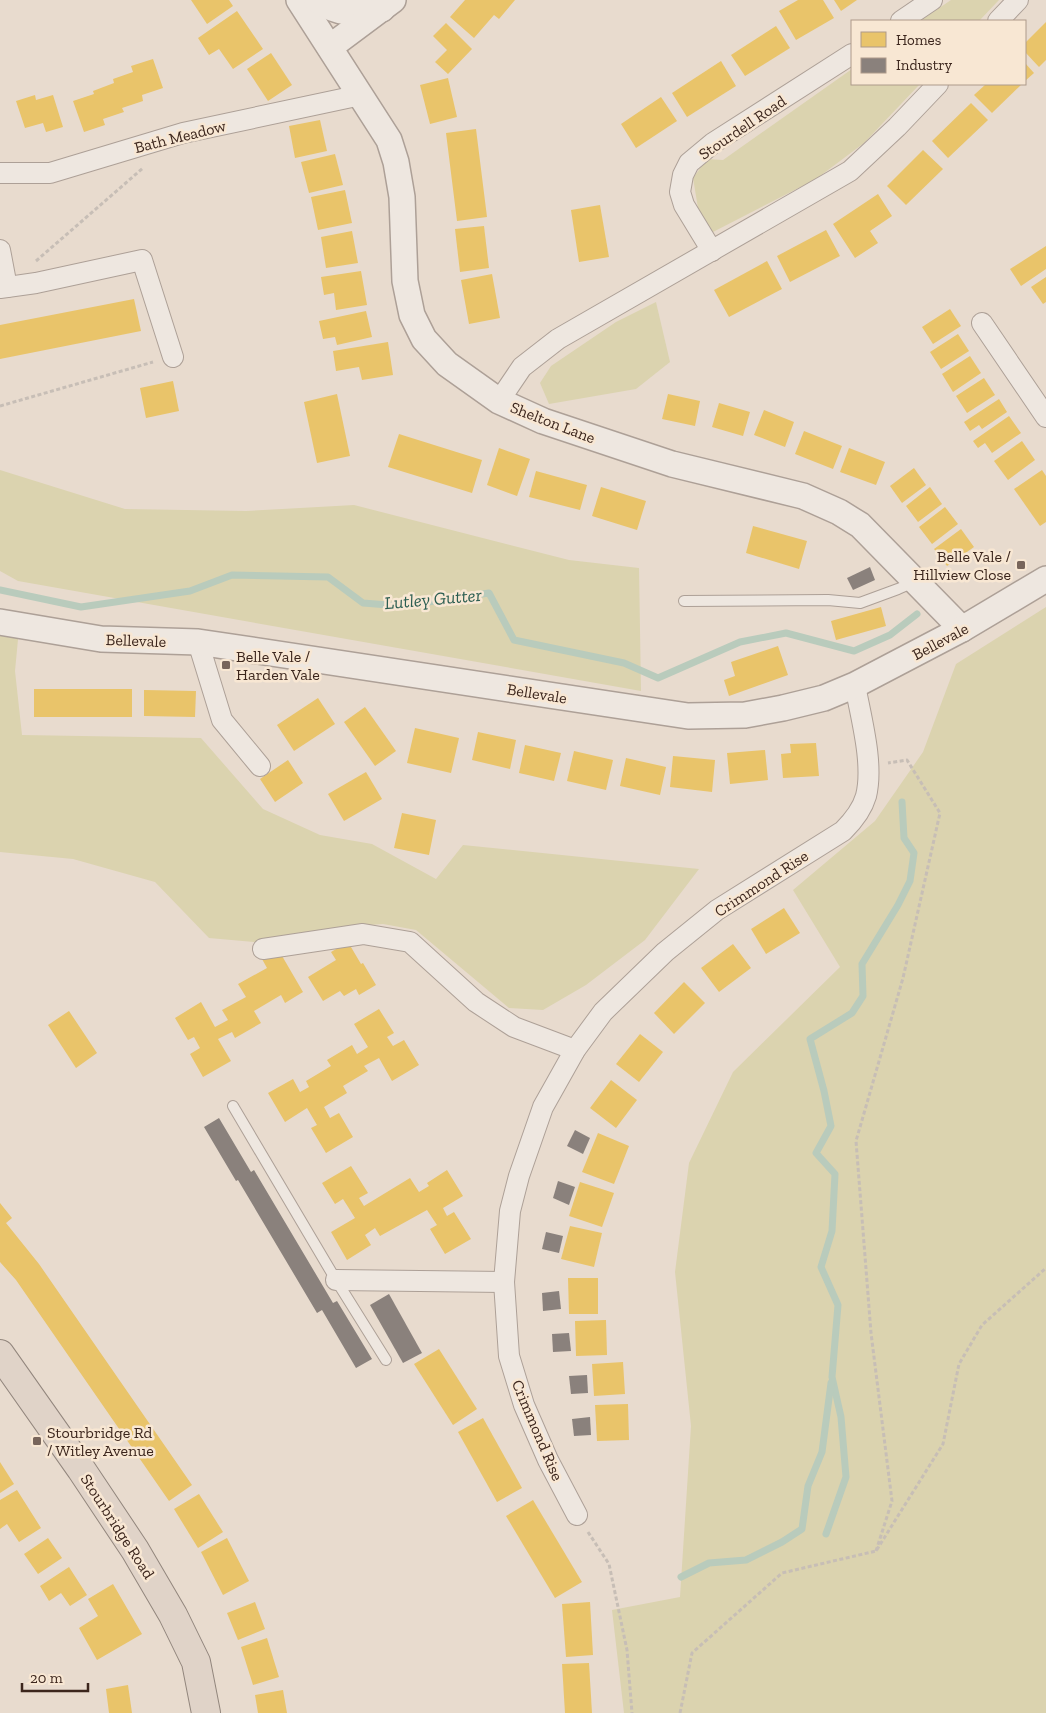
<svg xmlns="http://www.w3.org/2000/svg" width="1046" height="1713" viewBox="0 0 1046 1713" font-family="'Zilla Slab',serif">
<rect width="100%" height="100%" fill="#e8dbce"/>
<g fill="#dbd3af">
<polygon points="951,0 999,0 979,21 920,21"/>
<polygon points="852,69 852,84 920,84 864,143 816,179 713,232 699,214 693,178 707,159 723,160"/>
<polygon points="656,302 670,362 636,389 549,404 540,383 551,366 616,322"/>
<polygon points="0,470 125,509 246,511 354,505 569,560 639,568 641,691 18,581 0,571"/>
<polygon points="1046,607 1046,1713 624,1713 612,1610 680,1597 691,1426 675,1272 689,1163 733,1072 840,967 793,890 875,821 923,752 956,664"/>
<polygon points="0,629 19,629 15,671 22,735 201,738 263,809 320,835 372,844 436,879 463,845 699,869 645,940 586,985 543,1010 509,1008 416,930 383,924 355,926 254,942 209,938 155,882 73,859 0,852"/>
</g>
<g fill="#e9c46a">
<polygon points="191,0 229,0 233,6 207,24"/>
<polygon points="465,0 515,0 499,19 494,15 474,38 450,17"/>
<polygon points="798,0 823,0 834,18 796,40 779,11"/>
<polygon points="834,0 857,0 841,11"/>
<polygon points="237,11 263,49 233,69 219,49 209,55 198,38"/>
<polygon points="1046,22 1046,60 1039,67 1025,52 1025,43"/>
<polygon points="446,23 472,49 448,74 435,62 447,50 433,36"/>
<polygon points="776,26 790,48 745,76 731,55"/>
<polygon points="271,53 292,85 268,101 247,69"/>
<polygon points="153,59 163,88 142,95 143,101 122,108 124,112 103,119 105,125 84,132 73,101 94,94 93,91 114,83 113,79 133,72 131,66"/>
<polygon points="721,61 736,86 687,117 672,93"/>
<polygon points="1025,63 1034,73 1025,81"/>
<polygon points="448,78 457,117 430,124 420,85"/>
<polygon points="986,84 1022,84 992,113 974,95"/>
<polygon points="35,95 36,100 53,95 63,127 46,132 43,123 25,128 16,101"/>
<polygon points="661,97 677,121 636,148 621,124"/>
<polygon points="971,103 988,120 948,158 932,141"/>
<polygon points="320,120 327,151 295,158 289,126"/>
<polygon points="476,129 487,217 457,221 446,133"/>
<polygon points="923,150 943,169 906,205 887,186"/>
<polygon points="335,154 343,185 309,193 301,162"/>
<polygon points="345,190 352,223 318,230 311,197"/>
<polygon points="878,194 892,216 870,231 878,243 855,258 833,224"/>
<polygon points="600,205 609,257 579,262 571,210"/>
<polygon points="484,226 489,268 460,272 455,229"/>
<polygon points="826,230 840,256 790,282 777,256"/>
<polygon points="352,231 358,263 326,268 321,237"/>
<polygon points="1046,246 1046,269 1021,286 1010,269"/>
<polygon points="767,261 782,289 729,317 714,290"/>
<polygon points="361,271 367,305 336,310 334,293 324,295 321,277"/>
<polygon points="492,274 500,318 469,324 461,280"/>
<polygon points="1046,277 1046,302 1043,304 1031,287"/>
<polygon points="134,299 141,331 0,359 0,325"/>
<polygon points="950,309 961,326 933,344 922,327"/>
<polygon points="366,311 372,337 337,345 335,337 323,339 319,321"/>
<polygon points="958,334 969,351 941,369 930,352"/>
<polygon points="388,342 393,375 362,380 359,367 336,371 333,351"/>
<polygon points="970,356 981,373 953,392 942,374"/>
<polygon points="984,378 995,395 967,413 956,396"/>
<polygon points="173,381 179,411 146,418 140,388"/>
<polygon points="337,394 350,456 317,463 304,402"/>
<polygon points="668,394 700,401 695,426 662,419"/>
<polygon points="999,399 1007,412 982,429 979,425 970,431 964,422"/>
<polygon points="719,403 750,412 743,436 712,427"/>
<polygon points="764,410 794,422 785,447 754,435"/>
<polygon points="1009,416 1021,433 992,453 985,443 978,448 973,441"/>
<polygon points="804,431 842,446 833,469 795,454"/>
<polygon points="399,434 482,460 472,493 388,467"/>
<polygon points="1022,441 1035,460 1008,480 994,461"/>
<polygon points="499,448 530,459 517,496 487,485"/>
<polygon points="849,448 885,462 876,485 840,472"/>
<polygon points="914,468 926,485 902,503 890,486"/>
<polygon points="1042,470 1046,476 1046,522 1040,526 1014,489"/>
<polygon points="536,471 587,485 580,510 529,497"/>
<polygon points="601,487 646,501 637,530 592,516"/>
<polygon points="930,487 942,504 918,522 906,506"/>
<polygon points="945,507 958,524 932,544 919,527"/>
<polygon points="753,526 807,541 799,569 746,553"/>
<polygon points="961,529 974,547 947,566 934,549"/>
<polygon points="881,607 886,626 836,640 831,621"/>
<polygon points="778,646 788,675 729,696 724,680 735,676 731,662"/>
<rect x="34" y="689" width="98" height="28"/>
<polygon points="144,690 196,691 195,717 144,716"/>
<polygon points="318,698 335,724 294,751 277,725"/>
<polygon points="365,707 396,751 375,766 344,722"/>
<polygon points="415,728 459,738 451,773 407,763"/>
<polygon points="478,732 516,740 510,769 472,760"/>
<polygon points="816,743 819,776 783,778 781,754 791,753 790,744"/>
<polygon points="525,745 561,753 554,781 519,773"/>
<polygon points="765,750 768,780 730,784 727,753"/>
<polygon points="574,751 613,760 606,790 567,781"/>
<polygon points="673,756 715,760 712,792 670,787"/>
<polygon points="626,758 666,767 660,795 620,786"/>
<polygon points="288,760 303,783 275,802 260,779"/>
<polygon points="366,772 382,799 344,821 328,794"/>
<polygon points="402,813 436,820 429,855 394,848"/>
<polygon points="784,908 800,933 766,954 751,929"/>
<polygon points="348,942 361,964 363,963 376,985 359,995 356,989 344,996 340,991 323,1001 308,977 336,960 331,952"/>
<polygon points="733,944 751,968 719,992 701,968"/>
<polygon points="278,949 303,992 285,1003 281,995 254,1011 261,1023 235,1038 232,1032 218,1039 231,1061 203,1077 190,1054 200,1048 194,1037 188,1040 175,1018 201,1002 215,1027 228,1020 222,1010 246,997 238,984 267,968 262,959"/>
<polygon points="684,982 705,1003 674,1034 654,1013"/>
<polygon points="379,1009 394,1033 387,1037 393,1046 404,1040 419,1065 392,1081 379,1058 364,1066 368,1071 343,1086 347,1093 324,1107 330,1118 339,1113 353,1137 326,1153 311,1128 317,1125 307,1108 285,1122 268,1093 293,1079 300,1092 309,1087 306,1081 331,1066 327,1060 352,1045 357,1054 368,1047 354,1024"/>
<polygon points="69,1011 97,1053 76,1068 48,1025"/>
<polygon points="640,1034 663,1052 639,1082 616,1064"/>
<polygon points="611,1080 637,1100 616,1128 590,1108"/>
<polygon points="598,1133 629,1146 614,1184 582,1172"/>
<polygon points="351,1166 368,1193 359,1198 364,1206 410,1178 419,1192 429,1186 427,1183 447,1170 463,1196 443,1208 447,1216 454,1212 471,1239 445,1254 430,1229 437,1225 427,1210 380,1236 375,1228 365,1235 371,1245 347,1260 331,1232 355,1218 343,1199 335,1204 322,1183"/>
<polygon points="580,1182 614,1193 602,1227 569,1216"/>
<polygon points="0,1203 12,1218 6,1223 39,1264 192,1485 169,1501 16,1280 0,1262"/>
<polygon points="570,1226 602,1233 594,1267 561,1259"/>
<polygon points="568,1278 598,1278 598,1314 569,1314"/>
<polygon points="606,1320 607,1355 576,1356 575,1321"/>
<polygon points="439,1349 477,1409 453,1425 414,1364"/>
<polygon points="623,1362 625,1394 594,1396 592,1364"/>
<polygon points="628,1404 629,1440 597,1441 595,1405"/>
<polygon points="483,1418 522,1488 497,1502 458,1432"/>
<polygon points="0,1462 14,1484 0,1493"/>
<polygon points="17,1490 41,1528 19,1542 7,1524 0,1529 0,1500"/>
<polygon points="199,1494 223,1532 198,1548 174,1509"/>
<polygon points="533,1500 582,1582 555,1598 506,1516"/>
<polygon points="48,1538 62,1558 38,1574 24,1554"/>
<polygon points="227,1538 249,1581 223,1595 201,1552"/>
<polygon points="69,1567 87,1595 70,1606 61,1593 49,1601 40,1586"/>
<polygon points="113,1584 142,1634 97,1660 79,1628 98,1616 88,1599"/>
<polygon points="255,1602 265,1629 238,1640 227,1613"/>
<polygon points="590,1602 593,1655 566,1657 562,1604"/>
<polygon points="267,1638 279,1677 253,1685 241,1647"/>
<polygon points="589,1663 592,1713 565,1713 562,1664"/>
<polygon points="128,1685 132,1713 109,1713 106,1689"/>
<polygon points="283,1690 287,1713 258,1713 255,1695"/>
</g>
<g fill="#8a817c">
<polygon points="870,567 875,580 853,590 847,578"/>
<polygon points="219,1118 251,1172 254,1170 333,1303 337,1301 372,1359 356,1368 322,1310 317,1313 238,1180 236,1181 204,1127"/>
<polygon points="575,1130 590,1138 583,1154 567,1146"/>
<polygon points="558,1181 575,1187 569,1205 553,1198"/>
<polygon points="546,1232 563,1236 559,1253 542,1249"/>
<polygon points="559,1291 561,1309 543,1311 542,1293"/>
<polygon points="389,1294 422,1353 403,1363 370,1305"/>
<polygon points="569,1333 571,1351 553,1352 552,1334"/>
<polygon points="587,1375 588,1393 571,1394 569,1376"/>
<polygon points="590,1417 591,1435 574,1436 572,1419"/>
</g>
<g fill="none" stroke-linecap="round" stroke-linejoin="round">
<g stroke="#b9cbbc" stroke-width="7">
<polyline points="0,590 81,607 190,591 232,575 328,577 363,603 401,606 489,593 514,640 624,663 658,678 740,642 786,633 854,651 890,635 917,614"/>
<polyline points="826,1534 846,1477 841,1417 832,1377 838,1305 821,1267 832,1231 835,1174 816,1153 831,1126 824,1091 810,1039 852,1013 863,996 862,964 898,905 910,881 914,853 904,838 902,802"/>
<polyline points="681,1577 709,1563 746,1560 782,1542 802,1529 808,1486 822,1452 831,1383"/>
</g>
<g stroke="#ada097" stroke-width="12">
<g id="service">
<polyline points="684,601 828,600 860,603 898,589 914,582"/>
<polyline points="233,1106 336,1280 386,1360"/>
</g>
</g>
<g stroke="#ada097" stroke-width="22">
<g id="minor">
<polyline points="901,21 932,0"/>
<polyline points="998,21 1018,0"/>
<polyline points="0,173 50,173 183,133 361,95"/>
<polyline points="0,250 7,287"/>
<polyline points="712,251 684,205 680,192 683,175 689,163 713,143 852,54"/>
<polyline points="0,288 36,283 142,260 173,357"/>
<polyline points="982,323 1046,417"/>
<polyline points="499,401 522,367 558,339 850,171 897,127 938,84"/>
<polyline points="198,642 222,720 260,766"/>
<polyline points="263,949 363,934 410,942 476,1002 514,1027 575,1050"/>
<polyline points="336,1280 504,1282"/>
<path d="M 577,1515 L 548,1460 L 524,1405 L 509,1356 L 504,1282 L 510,1211 L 519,1176 L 543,1107 L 575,1050 L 603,1012 L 665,952 L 717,910 L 843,831 C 853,821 862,810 866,796 C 874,764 861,718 855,685"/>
</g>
</g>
<g stroke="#ada097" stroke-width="28">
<g id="tertiary">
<polyline points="299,0 389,140 396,162 402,197 405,281 412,315 424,339 447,364 499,401 543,421 672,464 803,496 839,512 860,525 962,629"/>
<path d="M 317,0 C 341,16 355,13 382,9"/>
<polyline points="330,47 393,0"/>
<polyline points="0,622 101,639 198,642 688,716 745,715 783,708 824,698 855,685 962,629 1046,579"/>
</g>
</g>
<g stroke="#92867d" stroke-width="30">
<polyline id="trunk" points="0,1354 81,1469 135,1550 173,1615 196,1662 206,1713"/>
</g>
<g stroke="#c7beb6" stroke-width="3" stroke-dasharray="4 2.5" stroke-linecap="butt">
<polyline points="36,261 143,168"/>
<polyline points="0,406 153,362"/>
<polyline points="588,1532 609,1564 627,1650 632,1713"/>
<polyline points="876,1551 892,1501 871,1333 856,1141 903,978 940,813 907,760 888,763"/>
<polyline points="680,1713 692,1653 782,1573 876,1551 943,1444 959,1364 982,1325 1046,1268"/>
</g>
<use href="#service" stroke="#eee7e0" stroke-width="10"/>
<use href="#minor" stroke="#eee7e0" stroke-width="20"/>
<use href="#tertiary" stroke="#eee7e0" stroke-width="25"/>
<use href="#trunk" stroke="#e0d3c8" stroke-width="28"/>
</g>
<g fill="#78655b" stroke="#f8e7d3" stroke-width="2">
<rect x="1016" y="560" width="10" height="10" rx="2.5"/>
<rect x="221" y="660" width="10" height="10" rx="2.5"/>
<rect x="32" y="1436" width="10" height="10" rx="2.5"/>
</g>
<g text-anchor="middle" stroke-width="5" stroke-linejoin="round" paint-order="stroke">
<g font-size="16" fill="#3c261d" stroke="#f8e7d3">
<text transform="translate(742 127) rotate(-34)" y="6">Stourdell Road</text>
<text transform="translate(180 136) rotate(-14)" y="6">Bath Meadow</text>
<text transform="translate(553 422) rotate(21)" y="6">Shelton Lane</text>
<text transform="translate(136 640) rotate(2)" y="6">Bellevale</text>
<text transform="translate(940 641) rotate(-28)" y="6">Bellevale</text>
<text transform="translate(537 693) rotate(9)" y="6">Bellevale</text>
<text transform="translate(761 883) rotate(-33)" y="6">Crimmond Rise</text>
<text transform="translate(538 1430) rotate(67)" y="6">Crimmond Rise</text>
<text transform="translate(118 1526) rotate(57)" y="6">Stourbridge Road</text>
</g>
<g font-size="16" fill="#3c261d" stroke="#f8e7d3" text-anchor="start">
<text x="1011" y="562" text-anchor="end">Belle Vale /<tspan x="1011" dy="18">Hillview Close</tspan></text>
<text x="236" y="662">Belle Vale /<tspan x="236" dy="18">Harden Vale</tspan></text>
<text x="47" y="1438">Stourbridge Rd<tspan x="47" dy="18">/ Witley Avenue</tspan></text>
</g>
<g font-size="18" font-style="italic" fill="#2b5d51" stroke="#f8e7d3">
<text transform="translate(433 599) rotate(-5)" y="6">Lutley Gutter</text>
</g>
</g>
<rect x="851" y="20" width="175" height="65" fill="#f8e7d3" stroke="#ad9a8a"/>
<rect x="861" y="32" width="25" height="15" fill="#e9c46a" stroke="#ad9a8a"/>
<text x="896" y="45" font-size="15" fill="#3c261d">Homes</text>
<rect x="861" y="58" width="25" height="15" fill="#8a817c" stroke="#ad9a8a"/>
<text x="896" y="70" font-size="15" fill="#3c261d">Industry</text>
<path d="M22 1683v8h66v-8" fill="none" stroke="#3c261d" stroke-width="2.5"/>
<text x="30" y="1683" font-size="15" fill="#3c261d" stroke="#f8e7d3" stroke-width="4" paint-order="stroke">20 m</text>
</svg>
